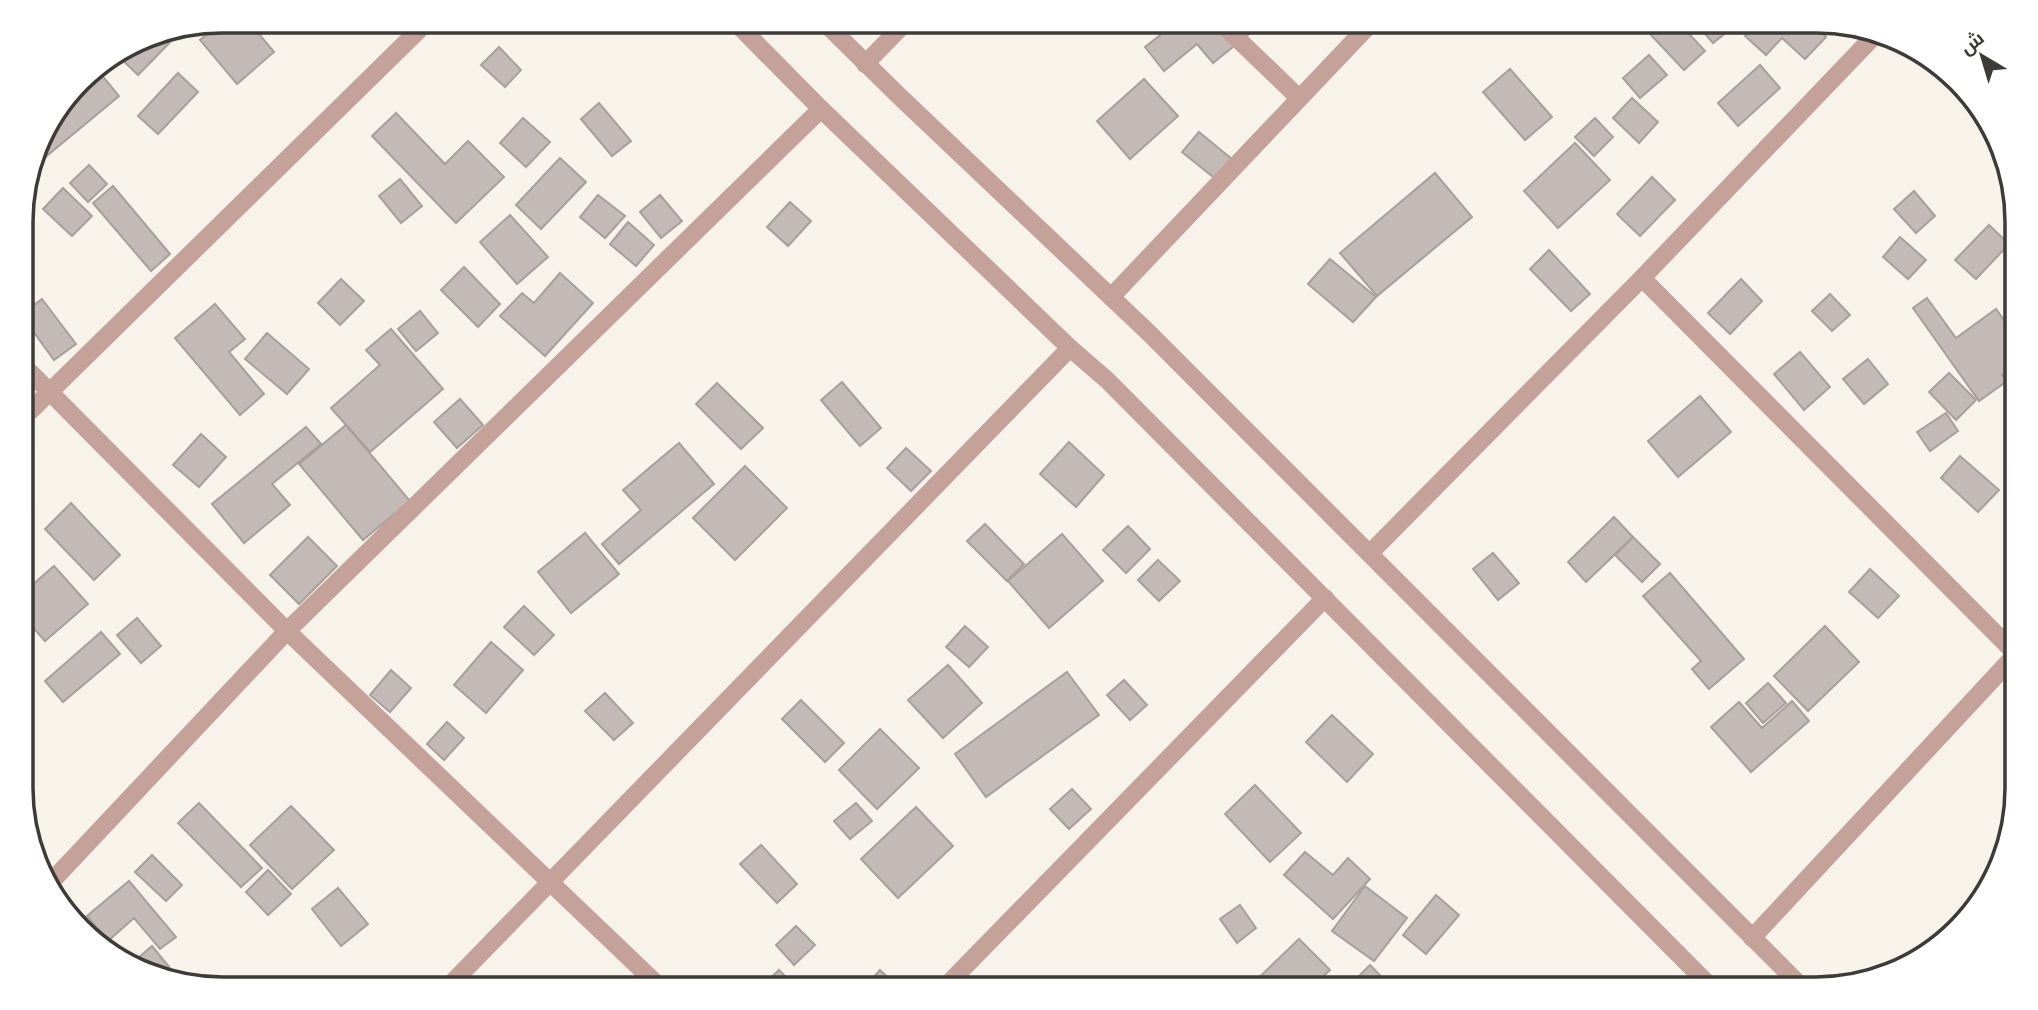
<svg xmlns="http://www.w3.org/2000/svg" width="2038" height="1010" viewBox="0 0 2038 1010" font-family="'Sofia Sans Condensed',Cairo,sans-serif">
<rect width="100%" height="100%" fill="#f7f3eb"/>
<g fill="#c3b9b7" stroke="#a89f9d" stroke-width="2">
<polygon points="223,21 248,21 274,52 237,84 200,40"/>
<polygon points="1178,21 1265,21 1213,63 1197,44 1164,71 1145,47"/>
<polygon points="1667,21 1677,21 1705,51 1684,70 1651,35"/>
<polygon points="1694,21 1726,21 1732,28 1713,43"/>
<polygon points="1759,21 1809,21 1826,37 1805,59 1782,38 1766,55 1745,36"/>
<polygon points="183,29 138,75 116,54 145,36"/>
<polygon points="499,47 521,70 505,87 481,65"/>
<polygon points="1649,55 1667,75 1640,98 1623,78"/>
<polygon points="1760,65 1780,88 1738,126 1718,103"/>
<polygon points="95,67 119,96 43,159 37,151 42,133 89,71"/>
<polygon points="1510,69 1552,117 1525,140 1483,92"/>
<polygon points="178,73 198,92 158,134 138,116"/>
<polygon points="1144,79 1178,116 1130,159 1097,121"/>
<polygon points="1632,98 1658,122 1639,143 1613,118"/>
<polygon points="599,103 631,141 612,156 581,119"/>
<polygon points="396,113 445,164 468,141 504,177 456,223 372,136"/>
<polygon points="523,118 550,142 526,167 500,143"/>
<polygon points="1595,118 1613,137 1594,156 1575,137"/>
<polygon points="1199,132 1233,160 1217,180 1182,152"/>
<polygon points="1575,143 1610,180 1558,228 1524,191"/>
<polygon points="560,158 586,182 541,229 516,205"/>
<polygon points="34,162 41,169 29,182"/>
<polygon points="89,165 107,184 88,202 70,183"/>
<polygon points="1435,173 1472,217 1377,296 1340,253"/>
<polygon points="1652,177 1675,200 1640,236 1617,214"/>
<polygon points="400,179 422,206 401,223 379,196"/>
<polygon points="113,186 170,254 151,271 93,203"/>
<polygon points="63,188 92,216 72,236 43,209"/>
<polygon points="1914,191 1935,216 1916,233 1894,209"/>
<polygon points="598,195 625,216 605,238 580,217"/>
<polygon points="660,195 682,221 661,238 640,212"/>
<polygon points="790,202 811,221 788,246 767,227"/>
<polygon points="510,215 548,257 517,284 480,242"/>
<polygon points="628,222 654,245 636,266 610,244"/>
<polygon points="1989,225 2009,244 1976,279 1955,260"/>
<polygon points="1900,237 1926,260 1908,279 1883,257"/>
<polygon points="1549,250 1590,294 1571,311 1530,269"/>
<polygon points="1330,259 1376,297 1353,322 1308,284"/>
<polygon points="464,267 500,304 478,327 441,290"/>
<polygon points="560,273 593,303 545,356 500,316 522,293 534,303"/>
<polygon points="341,279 364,301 340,325 318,303"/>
<polygon points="1741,279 1762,301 1730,334 1708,313"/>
<polygon points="1830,294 1850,315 1832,331 1812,311"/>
<polygon points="1927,298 1956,338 1996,309 2016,337 2016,365 2002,375 2007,381 1979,401 1913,308"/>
<polygon points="42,299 76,344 54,360 22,316 22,314"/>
<polygon points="215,304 245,339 229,352 264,394 240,415 175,338"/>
<polygon points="420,311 438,333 416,351 398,329"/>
<polygon points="391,329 443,389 370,452 331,408 380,365 366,350"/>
<polygon points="267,333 309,369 287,394 245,359"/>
<polygon points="1800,352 1830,387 1804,410 1774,374"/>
<polygon points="1868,359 1888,384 1864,404 1843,379"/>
<polygon points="1949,373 1976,400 1956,420 1929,392"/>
<polygon points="842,382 881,428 860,446 821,400"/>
<polygon points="717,383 763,428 741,449 696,404"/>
<polygon points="1700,396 1731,432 1678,477 1648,441"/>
<polygon points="460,399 483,425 457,448 434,422"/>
<polygon points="1946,413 1958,431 1930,451 1917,432"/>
<polygon points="346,425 410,501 363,540 299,464"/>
<polygon points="306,427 321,444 272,484 290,505 244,543 212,504"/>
<polygon points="201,434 226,457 199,487 173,465"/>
<polygon points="1069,442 1104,475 1076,507 1040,474"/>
<polygon points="679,443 714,484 619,564 602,544 641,510 623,490"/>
<polygon points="906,448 931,471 911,491 887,468"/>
<polygon points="1960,456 1999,490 1978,512 1941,478"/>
<polygon points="745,466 787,508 735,560 693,518"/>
<polygon points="71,503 120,555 94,580 45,529"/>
<polygon points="1614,517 1633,537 1586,582 1568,562"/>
<polygon points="985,524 1024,564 1007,581 967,541"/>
<polygon points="1128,526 1150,549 1126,573 1103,550"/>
<polygon points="585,533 619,574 571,613 538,572"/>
<polygon points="1062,534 1103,581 1049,628 1008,581"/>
<polygon points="308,537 337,566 299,604 270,575"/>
<polygon points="1633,537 1660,564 1642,582 1615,555"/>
<polygon points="1493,553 1519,583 1498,600 1473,569"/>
<polygon points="1158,560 1180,581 1159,601 1138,580"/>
<polygon points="54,566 88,604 45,641 22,615 22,594"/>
<polygon points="1870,569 1899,596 1878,618 1849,592"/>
<polygon points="1670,573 1744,659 1709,689 1692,669 1701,661 1643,596"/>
<polygon points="524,606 554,635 534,655 504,627"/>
<polygon points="137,618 161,646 141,663 117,635"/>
<polygon points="965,626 988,647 969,667 946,647"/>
<polygon points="1825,626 1859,662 1808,711 1774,676"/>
<polygon points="101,632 120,654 63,702 45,681"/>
<polygon points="491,642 523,670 486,713 454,685"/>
<polygon points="948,665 982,703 943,738 908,700"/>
<polygon points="391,670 411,688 390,712 370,695"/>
<polygon points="1067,672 1099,715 986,797 955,754"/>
<polygon points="1124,680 1147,705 1130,720 1107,695"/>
<polygon points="1768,683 1786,703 1763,723 1746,703"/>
<polygon points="605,693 633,723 614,740 585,711"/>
<polygon points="801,700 844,743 825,762 782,719"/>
<polygon points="1792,701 1809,721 1751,772 1711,727 1739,702 1762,728"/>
<polygon points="1332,715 1373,754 1347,782 1306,742"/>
<polygon points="447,722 464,738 444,760 427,744"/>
<polygon points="880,729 919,768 877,809 839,770"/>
<polygon points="1255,785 1301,833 1270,862 1225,814"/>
<polygon points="1072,789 1091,809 1069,829 1050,809"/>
<polygon points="199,803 262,868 241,887 178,823"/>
<polygon points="856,803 872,821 850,839 834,821"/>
<polygon points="291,806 334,850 292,889 250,845"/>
<polygon points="916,807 953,846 898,898 861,859"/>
<polygon points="761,845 797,884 777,903 740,864"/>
<polygon points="1305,852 1333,875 1348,858 1370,879 1333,919 1284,875"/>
<polygon points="152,855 182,885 166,901 135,872"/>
<polygon points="268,870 291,894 268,915 246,892"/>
<polygon points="129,881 176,937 160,949 134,918 108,941 87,916"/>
<polygon points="1365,886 1407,918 1374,961 1332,931"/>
<polygon points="338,888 368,924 341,946 312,909"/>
<polygon points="1436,895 1459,915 1426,954 1403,935"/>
<polygon points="1240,905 1256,928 1237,943 1220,919"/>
<polygon points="796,926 815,945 794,965 776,945"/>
<polygon points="1299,939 1330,970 1310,989 1247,989"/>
<polygon points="152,946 179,979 133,968 130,965"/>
<polygon points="1370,965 1393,989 1346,989"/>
<polygon points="779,970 798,989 759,989"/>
<polygon points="880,970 900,989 863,989"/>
<polygon points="383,980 391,989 373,989"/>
</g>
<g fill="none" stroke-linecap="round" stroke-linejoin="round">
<g stroke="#c4a199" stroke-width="18">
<polyline points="734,21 821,109 1070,348 1107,380 1713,989"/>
<polyline points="823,21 897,94 1150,334 1804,989"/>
<polyline points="1219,21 1299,98"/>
<polyline points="865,64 907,21"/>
<polyline points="1642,278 2016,654"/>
<polyline points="1111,297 1373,21"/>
<polyline points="22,364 287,631 662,989"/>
<polyline points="22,419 428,21"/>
<polyline points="1370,553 1642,278 1875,35"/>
<polyline points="51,882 287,631 821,109"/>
<polyline points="1752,938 2017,653"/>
<polyline points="446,989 1070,348"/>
<polyline points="943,989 1325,598"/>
</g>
</g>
<path d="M0 0H2038V1010H0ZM222 33H1816A189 189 0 0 1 2005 222V788A189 189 0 0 1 1816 977H222A189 189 0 0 1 33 788V222A189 189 0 0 1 222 33Z" fill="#fff" fill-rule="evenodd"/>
<path fill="none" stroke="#3c3b38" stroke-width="3.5" d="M222 33H1816A189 189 0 0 1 2005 222V788A189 189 0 0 1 1816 977H222A189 189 0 0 1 33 788V222A189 189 0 0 1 222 33Z"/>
<g transform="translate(1982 56) rotate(322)" stroke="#ffffff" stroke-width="5" paint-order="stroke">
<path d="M0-5L12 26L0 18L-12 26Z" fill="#3c3b38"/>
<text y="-10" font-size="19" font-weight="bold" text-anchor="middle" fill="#3c3b38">ش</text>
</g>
</svg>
